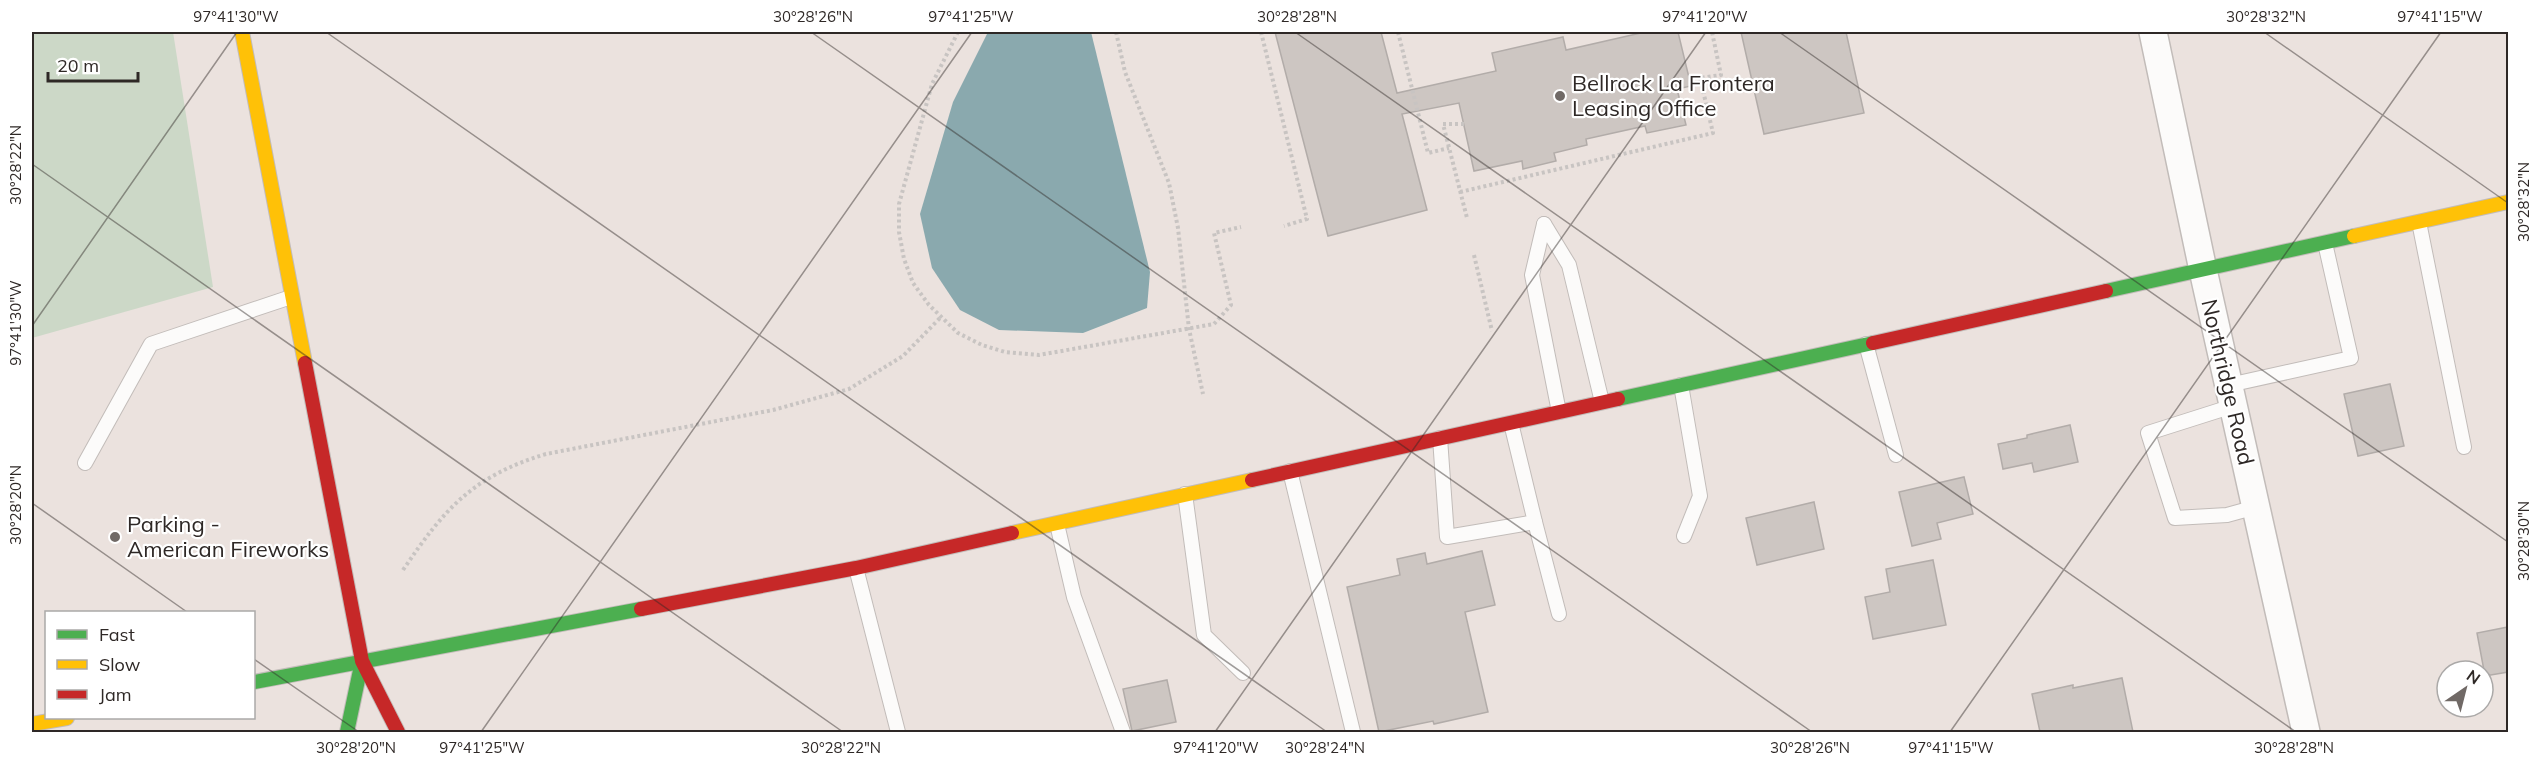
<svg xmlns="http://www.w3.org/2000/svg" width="2540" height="764" viewBox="0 0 2540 764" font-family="Mulish,sans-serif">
<rect width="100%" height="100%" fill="#ebe2de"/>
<polygon fill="#ccd8c7" points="32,32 173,32 213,287 32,338"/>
<polygon fill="#8aa9ae" points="988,32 1091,32 1150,272 1147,308 1083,333 999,330 960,310 932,268 920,214 953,102"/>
<g fill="#cdc6c2" stroke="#b2aca9" stroke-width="1.5">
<polygon points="1275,32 1381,32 1397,93 1496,71 1492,53 1563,37 1566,50 1645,32 1678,32 1691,86 1677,89 1686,125 1647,133 1645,126 1586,139 1587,145 1554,153 1556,161 1523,169 1522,161 1474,171 1459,103 1402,114 1427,210 1328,236"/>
<polygon points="1741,32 1846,32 1864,113 1764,134"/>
<polygon points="2390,384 2404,446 2358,456 2344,394"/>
<polygon points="2070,425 2078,462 2034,472 2032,463 2003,469 1998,444 2027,438 2027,435"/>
<polygon points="1964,477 1973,514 1937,523 1941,539 1912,546 1899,492"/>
<polygon points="1814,502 1824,549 1757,565 1746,518"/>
<polygon points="1482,551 1495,605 1465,612 1488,712 1434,724 1433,721 1379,732 1347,587 1400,575 1397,559 1425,553 1427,564"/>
<polygon points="1933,560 1946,625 1873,639 1865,597 1890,592 1886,569"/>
<polygon points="2508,627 2508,672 2485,676 2477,633"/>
<polygon points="2122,678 2133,732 2040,732 2032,694 2073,685 2073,688"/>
<polygon points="1167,680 1176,722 1132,731 1123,689"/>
</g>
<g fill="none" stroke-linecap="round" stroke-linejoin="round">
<g stroke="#c2bcb9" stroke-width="16">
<g id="lane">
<polyline points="2419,222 2464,447"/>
<polyline points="1544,224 1532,275 1559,412"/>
<polyline points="1544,224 1569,265 1602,402"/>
<polyline points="1866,344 1896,455"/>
<polyline points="1681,385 1700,496 1684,536"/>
<polyline points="2229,385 2351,358 2325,243"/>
<polyline points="2233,406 2148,433 2175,518 2227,515 2256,507"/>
<polyline points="1440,438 1447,537 1535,522 1511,423"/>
<polyline points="85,463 151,344 291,297"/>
<polyline points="1290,471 1353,732"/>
<polyline points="1185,494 1204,635 1243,673"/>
<polyline points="1535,522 1559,614"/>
<polyline points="1057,524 1074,597 1123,732"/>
<polyline points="856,568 898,732"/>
</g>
</g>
<g stroke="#c2bcb9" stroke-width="30">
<polyline id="street" points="2153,32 2203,270 2306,732"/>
</g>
<g stroke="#c2bcb9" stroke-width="16">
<g id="fast">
<polyline points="2106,291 2354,236"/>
<polyline points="1618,399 1873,343"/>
<polyline points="254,682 641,609"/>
<polyline points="347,732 362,661"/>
</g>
</g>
<g stroke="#c2bcb9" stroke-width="16">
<g id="slow">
<polyline points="242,32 305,363"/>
<polyline points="2354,236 2508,202"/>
<polyline points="1012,533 1252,480"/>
<polyline points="32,724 67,718"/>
</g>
</g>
<g stroke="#c2bcb9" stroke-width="16">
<g id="jam">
<polyline points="1873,343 2106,291"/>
<polyline points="305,363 362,661 398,732"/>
<polyline points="1252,480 1618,399"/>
<polyline points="641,609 856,568 1012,533"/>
</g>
</g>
<g stroke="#c8c4c2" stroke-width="4" stroke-dasharray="3 3" stroke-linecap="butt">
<polyline points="958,32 932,84 899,204 899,232 904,259 913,283 929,305 958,333 982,345 1005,352 1039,355 1214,324 1231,305 1214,233 1241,227"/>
<polyline points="1116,32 1125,72 1169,183 1178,228 1189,329 1203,394"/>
<polyline points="1261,32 1307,219 1284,226"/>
<polyline points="1398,32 1428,153 1449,148"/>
<polyline points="1464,124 1443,124 1467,218"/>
<polyline points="1460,192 1713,133 1700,78 1721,75 1712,32"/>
<polyline points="1474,255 1492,331"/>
<path d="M 403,570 C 445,508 473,476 546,454 L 773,410 L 849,389 L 903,356 L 940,318"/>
</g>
<use href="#lane" stroke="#fcfbfa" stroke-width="14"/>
<use href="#street" stroke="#fcfbfa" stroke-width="27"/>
<use href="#fast" stroke="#4caf50" stroke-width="14"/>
<use href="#slow" stroke="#ffc107" stroke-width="14"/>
<use href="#jam" stroke="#c62828" stroke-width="14"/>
</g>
<path fill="none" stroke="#2e2826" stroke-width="1.5" stroke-opacity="0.45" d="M 326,32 L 1327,732M 811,32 L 1812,732M 1295,32 L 2296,732M 1779,32 L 2508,542M 2264,32 L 2508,203M 32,164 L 843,732M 32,326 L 237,32M 32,503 L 187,612M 254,659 L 359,732M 481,732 L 972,32M 1215,732 L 1706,32M 1950,732 L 2441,32"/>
<g fill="#706966" stroke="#fff" stroke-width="2">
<circle cx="1560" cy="96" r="6"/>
<circle cx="115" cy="537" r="6"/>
</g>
<g text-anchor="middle" stroke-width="4.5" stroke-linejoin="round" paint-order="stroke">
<g font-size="22" fill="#2e2826" stroke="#fff" text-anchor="start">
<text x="1572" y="91">Bellrock La Frontera<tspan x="1572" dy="25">Leasing Office</tspan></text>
<text x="127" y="532">Parking -<tspan x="127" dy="25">American Fireworks</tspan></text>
</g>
<g font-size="22" fill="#2e2826" stroke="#fff">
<text transform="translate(2228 382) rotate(77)" y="8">Northridge Road</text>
</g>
</g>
<rect width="2540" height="764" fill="none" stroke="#ffffff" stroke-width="66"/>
<rect x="45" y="611" width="210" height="108" fill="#ffffff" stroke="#aba9a8" stroke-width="1.5"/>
<rect x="57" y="630" width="30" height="9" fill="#4caf50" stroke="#aba9a8" stroke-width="1.5"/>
<text x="99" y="641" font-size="18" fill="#2e2826">Fast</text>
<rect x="57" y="660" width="30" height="9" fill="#ffc107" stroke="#aba9a8" stroke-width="1.5"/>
<text x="99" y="671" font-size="18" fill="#2e2826">Slow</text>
<rect x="57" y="690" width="30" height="9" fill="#c62828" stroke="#aba9a8" stroke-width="1.5"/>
<text x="99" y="701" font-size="18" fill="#2e2826">Jam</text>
<g transform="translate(2465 689) rotate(35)"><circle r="28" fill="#ffffff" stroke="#aba9a8" stroke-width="1.5"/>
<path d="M0-4.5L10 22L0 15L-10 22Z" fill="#706966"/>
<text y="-9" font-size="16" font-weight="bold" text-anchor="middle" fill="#2e2826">N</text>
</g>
<path d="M48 72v9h90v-9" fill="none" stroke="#2e2826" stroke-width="3"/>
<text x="57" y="72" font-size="18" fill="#2e2826" stroke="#ffffff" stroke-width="4.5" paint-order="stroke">20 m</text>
<rect x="33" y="33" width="2474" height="698" fill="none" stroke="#2e2826" stroke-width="2"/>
<g font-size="15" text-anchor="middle" fill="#2e2826">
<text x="236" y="22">97°41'30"W</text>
<text x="813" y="22">30°28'26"N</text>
<text x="971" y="22">97°41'25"W</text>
<text x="1297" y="22">30°28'28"N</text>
<text x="1705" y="22">97°41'20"W</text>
<text x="2266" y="22">30°28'32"N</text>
<text x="2440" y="22">97°41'15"W</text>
<text transform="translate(16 165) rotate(-90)" y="5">30°28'22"N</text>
<text transform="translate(2524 202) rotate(-90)" y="5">30°28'32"N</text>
<text transform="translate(16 323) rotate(-90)" y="5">97°41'30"W</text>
<text transform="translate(16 505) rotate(-90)" y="5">30°28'20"N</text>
<text transform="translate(2524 541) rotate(-90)" y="5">30°28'30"N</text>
<text x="356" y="753">30°28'20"N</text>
<text x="482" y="753">97°41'25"W</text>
<text x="841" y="753">30°28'22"N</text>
<text x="1216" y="753">97°41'20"W</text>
<text x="1325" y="753">30°28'24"N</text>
<text x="1810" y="753">30°28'26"N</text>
<text x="1951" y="753">97°41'15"W</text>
<text x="2294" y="753">30°28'28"N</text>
</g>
</svg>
